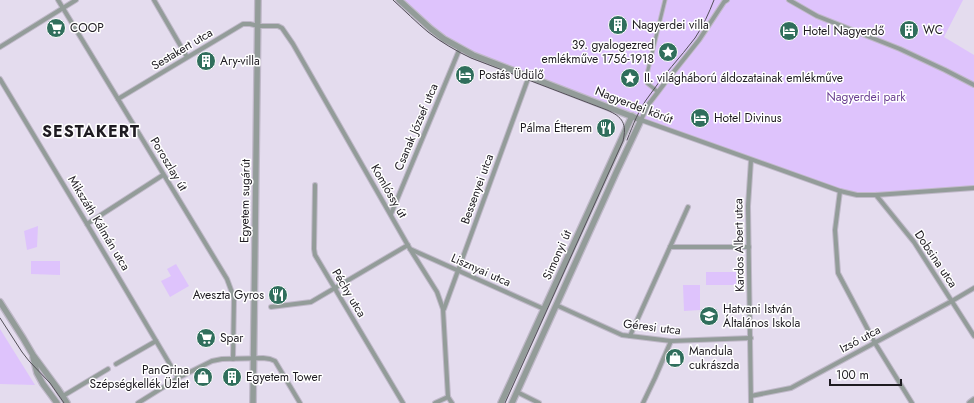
<svg xmlns="http://www.w3.org/2000/svg" width="974" height="403" viewBox="0 0 974 403" font-family="Jost,sans-serif">
<rect width="100%" height="100%" fill="#e4dcee"/>
<g fill="#dec3fc">
<polygon points="403,0 963,0 944,37 974,55 974,188 876,195 840,191 737,155 460,48 434,29"/>
<polygon points="38,226 37,247 27,250 24,231"/>
<polygon points="31,261 60,261 60,275 31,274"/>
<polygon points="176,264 189,286 170,297 161,281 171,276 167,269"/>
<rect x="706" y="272" width="30" height="13"/>
<polygon points="683,285 700,285 700,310 684,311"/>
<polygon points="0,329 35,385 0,384"/>
</g>
<g fill="none" stroke-linecap="round" stroke-linejoin="round">
<g stroke="#c0b9c9" stroke-width="5">
<polyline id="pedestrian" points="658,92 647,83 646,78 665,0"/>
</g>
<g stroke="#c0b9c9" stroke-width="6">
<g id="minor">
<polyline points="58,0 227,279 234,298 233,359"/>
<polyline points="154,0 187,57"/>
<polyline points="727,0 724,2 699,40 664,84 658,92 648,105 641,120 840,191 857,195 876,195 974,188"/>
<polyline points="789,0 817,16 900,49 945,70 974,85"/>
<polyline points="0,47 76,0"/>
<polyline points="0,79 87,224 178,378"/>
<polyline points="118,99 243,24 250,24 259,26 278,26 282,28 293,44 410,249 437,292 443,309 448,397"/>
<polyline points="751,160 748,206 751,403"/>
<polyline points="315,185 314,249 315,255 403,403"/>
<polyline points="840,191 835,230 838,273 875,343 912,403"/>
<polyline points="876,195 914,242 974,336"/>
<polyline points="391,214 460,48"/>
<polyline points="87,224 163,175"/>
<polyline points="670,247 749,247"/>
<polyline points="410,249 544,309"/>
<polyline points="556,305 622,335 671,341 751,338"/>
<polyline points="271,307 311,302 408,245"/>
<polyline points="444,309 529,76"/>
<polyline points="630,336 688,207"/>
<polyline points="116,364 156,341"/>
<polyline points="517,392 539,403"/>
<polyline points="63,396 108,369"/>
<polyline points="751,396 791,388 952,301 974,288"/>
<polyline points="448,397 452,403"/>
<polyline points="138,403 178,378 212,361 222,359 263,358 270,359 275,361 300,403"/>
<polyline points="435,403 448,397"/>
<polyline points="643,403 655,378 671,341"/>
</g>
</g>
<g stroke="#c0b9c9" stroke-width="8">
<g id="tertiary">
<polyline points="399,0 431,29 444,39 473,55 641,120 616,173 512,403"/>
<polyline points="0,302 23,338 33,355 58,389 67,403"/>
<polyline points="33,357 37,373 43,384 57,403"/>
<polyline points="253,403 258,0"/>
<polyline points="501,403 632,116"/>
<polyline points="970,403 974,400"/>
</g>
</g>
<use href="#pedestrian" stroke="#939c99" stroke-width="3"/>
<use href="#minor" stroke="#939c99" stroke-width="4"/>
<use href="#tertiary" stroke="#939c99" stroke-width="5.5"/>
<g stroke="#534f58" stroke-width="1">
<path d="M 393,0 C 405,11 416,22 428,32 C 441,42 456,51 471,58 L 607,110 C 623,117 627,124 623,141 L 505,403"/>
<path d="M 627,140 C 633,125 639,109 649,96 C 663,75 680,58 695,38 C 703,26 709,13 714,0"/>
<polyline points="0,318 22,352 29,361 50,383 64,403"/>
</g>
</g>
<defs>
<g id="building-disc" transform="scale(1)"><circle r="9.5" fill="#306e5c" stroke="#fff"/><path d="M-4-6H4V6H1V3H-1V6H-4ZM-2.5-4.3h1.7v1.8h-1.7ZM.8-4.3h1.7v1.8H.8ZM-2.5-1h1.7V.8h-1.7ZM.8-1h1.7V.8H.8Z" fill="#fff"/></g>
<g id="supermarket-disc" transform="scale(1)"><circle r="9.5" fill="#306e5c" stroke="#fff"/><path d="M-6-5.5h2.5l.6 2H6L4.5 2H-2.5L-4.4-4H-6ZM-1.5 3.2a1.3 1.3 0 1 0 .1 0ZM3 3.2a1.3 1.3 0 1 0 .1 0Z" fill="#fff"/></g>
<g id="hotel-disc" transform="scale(1)"><circle r="9.5" fill="#306e5c" stroke="#fff"/><path d="M-6-4.5h1.5V1H6V5H4.5V3h-9V5H-6ZM-4 0a1.8 1.8 0 1 1 3.6 0ZM.5 0V-2.5h3Q6-2.5 6 0Z" fill="#fff"/></g>
<g id="sight-disc" transform="scale(1)"><circle r="9.5" fill="#306e5c" stroke="#fff"/><path d="M0-6L1.8-2.2L6-1.7L2.9 1.2L3.7 5.4L0 3.3L-3.7 5.4L-2.9 1.2L-6-1.7L-1.8-2.2Z" fill="#fff"/></g>
<g id="restaurant-disc" transform="scale(1)"><circle r="9.5" fill="#306e5c" stroke="#fff"/><path d="M-5-6h1v4h1v-4h1v4h1v-4h1v5L-1.5 .5V6h-2V.5L-5-1ZM5-6V6H3V1.5H1.5Q1.5-4 5-6Z" fill="#fff"/></g>
<g id="school-disc" transform="scale(1)"><circle r="9.5" fill="#306e5c" stroke="#fff"/><path d="M0-5L7-2L0 1L-7-2ZM-4 1L0 2.5L4 1V4Q0 6-4 4Z" fill="#fff"/></g>
<g id="shop-disc" transform="scale(1)"><circle r="9.5" fill="#306e5c" stroke="#fff"/><path d="M-5-2.5h2.3a2.7 3.5 0 0 1 5.4 0H5L5.5 6h-11ZM-1.5-2.5h3a1.5 2.3 0 0 0-3 0Z" fill="#fff"/></g>
</defs>
<g fill-rule="evenodd">
<use href="#building-disc" x="618" y="25"/>
<use href="#supermarket-disc" x="56" y="28"/>
<use href="#building-disc" x="909" y="30"/>
<use href="#hotel-disc" x="789" y="31"/>
<use href="#sight-disc" x="668" y="52"/>
<use href="#building-disc" x="206" y="61"/>
<use href="#hotel-disc" x="465" y="75"/>
<use href="#sight-disc" x="630" y="78"/>
<use href="#hotel-disc" x="700" y="118"/>
<use href="#restaurant-disc" x="606" y="128"/>
<use href="#restaurant-disc" x="278" y="295"/>
<use href="#school-disc" x="709" y="316"/>
<use href="#supermarket-disc" x="206" y="338"/>
<use href="#shop-disc" x="675" y="358"/>
<use href="#shop-disc" x="203" y="377"/>
<use href="#building-disc" x="232" y="377"/>
</g>
<g text-anchor="middle" stroke-width="3" stroke-linejoin="round" paint-order="stroke">
<g font-size="12" fill="#1e1b21" stroke="#fff" text-anchor="start">
<text x="632" y="29">Nagyerdei villa</text>
<text x="70" y="32">COOP</text>
<text x="923" y="34">WC</text>
<text x="803" y="35">Hotel Nagyerdő</text>
<text x="654" y="49" text-anchor="end">39. gyalogezred<tspan x="654" dy="14">emlékműve 1756-1918</tspan></text>
<text x="220" y="65">Ary-villa</text>
<text x="479" y="79">Postás Üdülő</text>
<text x="644" y="82">II. világháború áldozatainak emlékműve</text>
<text x="714" y="122">Hotel Divinus</text>
<text x="592" y="132" text-anchor="end">Pálma Étterem</text>
<text x="264" y="299" text-anchor="end">Aveszta Gyros</text>
<text x="723" y="313">Hatvani István<tspan x="723" dy="14">Általános Iskola</tspan></text>
<text x="220" y="342">Spar</text>
<text x="689" y="355">Mandula<tspan x="689" dy="14">cukrászda</tspan></text>
<text x="189" y="374" text-anchor="end">PanGrina<tspan x="189" dy="14">Szépségkellék Üzlet</tspan></text>
<text x="246" y="381">Egyetem Tower</text>
</g>
<g font-size="12" fill="#1e1b21" stroke="#fff">
<text transform="translate(182 49) rotate(-31)" y="4">Sestakert utca</text>
<text transform="translate(634 105) rotate(21)" y="4">Nagyerdei körút</text>
<text transform="translate(416 127) rotate(-67)" y="4">Csanak József utca</text>
<text transform="translate(169 164) rotate(59)" y="4">Poroszlay út</text>
<text transform="translate(477 189) rotate(-70)" y="4">Bessenyei utca</text>
<text transform="translate(389 191) rotate(60)" y="4">Komlóssy út</text>
<text transform="translate(245 201) rotate(-89)" y="4">Egyetem sugárút</text>
<text transform="translate(99 223) rotate(59)" y="4">Mikszáth Kálmán utca</text>
<text transform="translate(739 245) rotate(-91)" y="4">Kardos Albert utca</text>
<text transform="translate(557 255) rotate(-66)" y="4">Simonyi út</text>
<text transform="translate(936 259) rotate(56)" y="4">Dobsina utca</text>
<text transform="translate(481 270) rotate(24)" y="4">Lisznyai utca</text>
<text transform="translate(349 293) rotate(59)" y="4">Péchy utca</text>
<text transform="translate(652 327) rotate(7)" y="4">Géresi utca</text>
<text transform="translate(860 339) rotate(-28)" y="4">Izsó utca</text>
</g>
<g font-size="12" fill="#6a3f91" stroke="#fff">
<text x="866" y="101">Nagyerdei park</text>
</g>
<g font-size="16" font-weight="bold" letter-spacing="1" fill="#1e1b21" stroke="#fff">
<text x="91" y="137">SESTAKERT</text>
</g>
</g>
<path d="M830 379v6h71v-6" fill="none" stroke="#1e1b21" stroke-width="2"/>
<text x="836" y="379" font-size="12" fill="#1e1b21" stroke="#ffffff" stroke-width="3" paint-order="stroke">100 m</text>
</svg>
